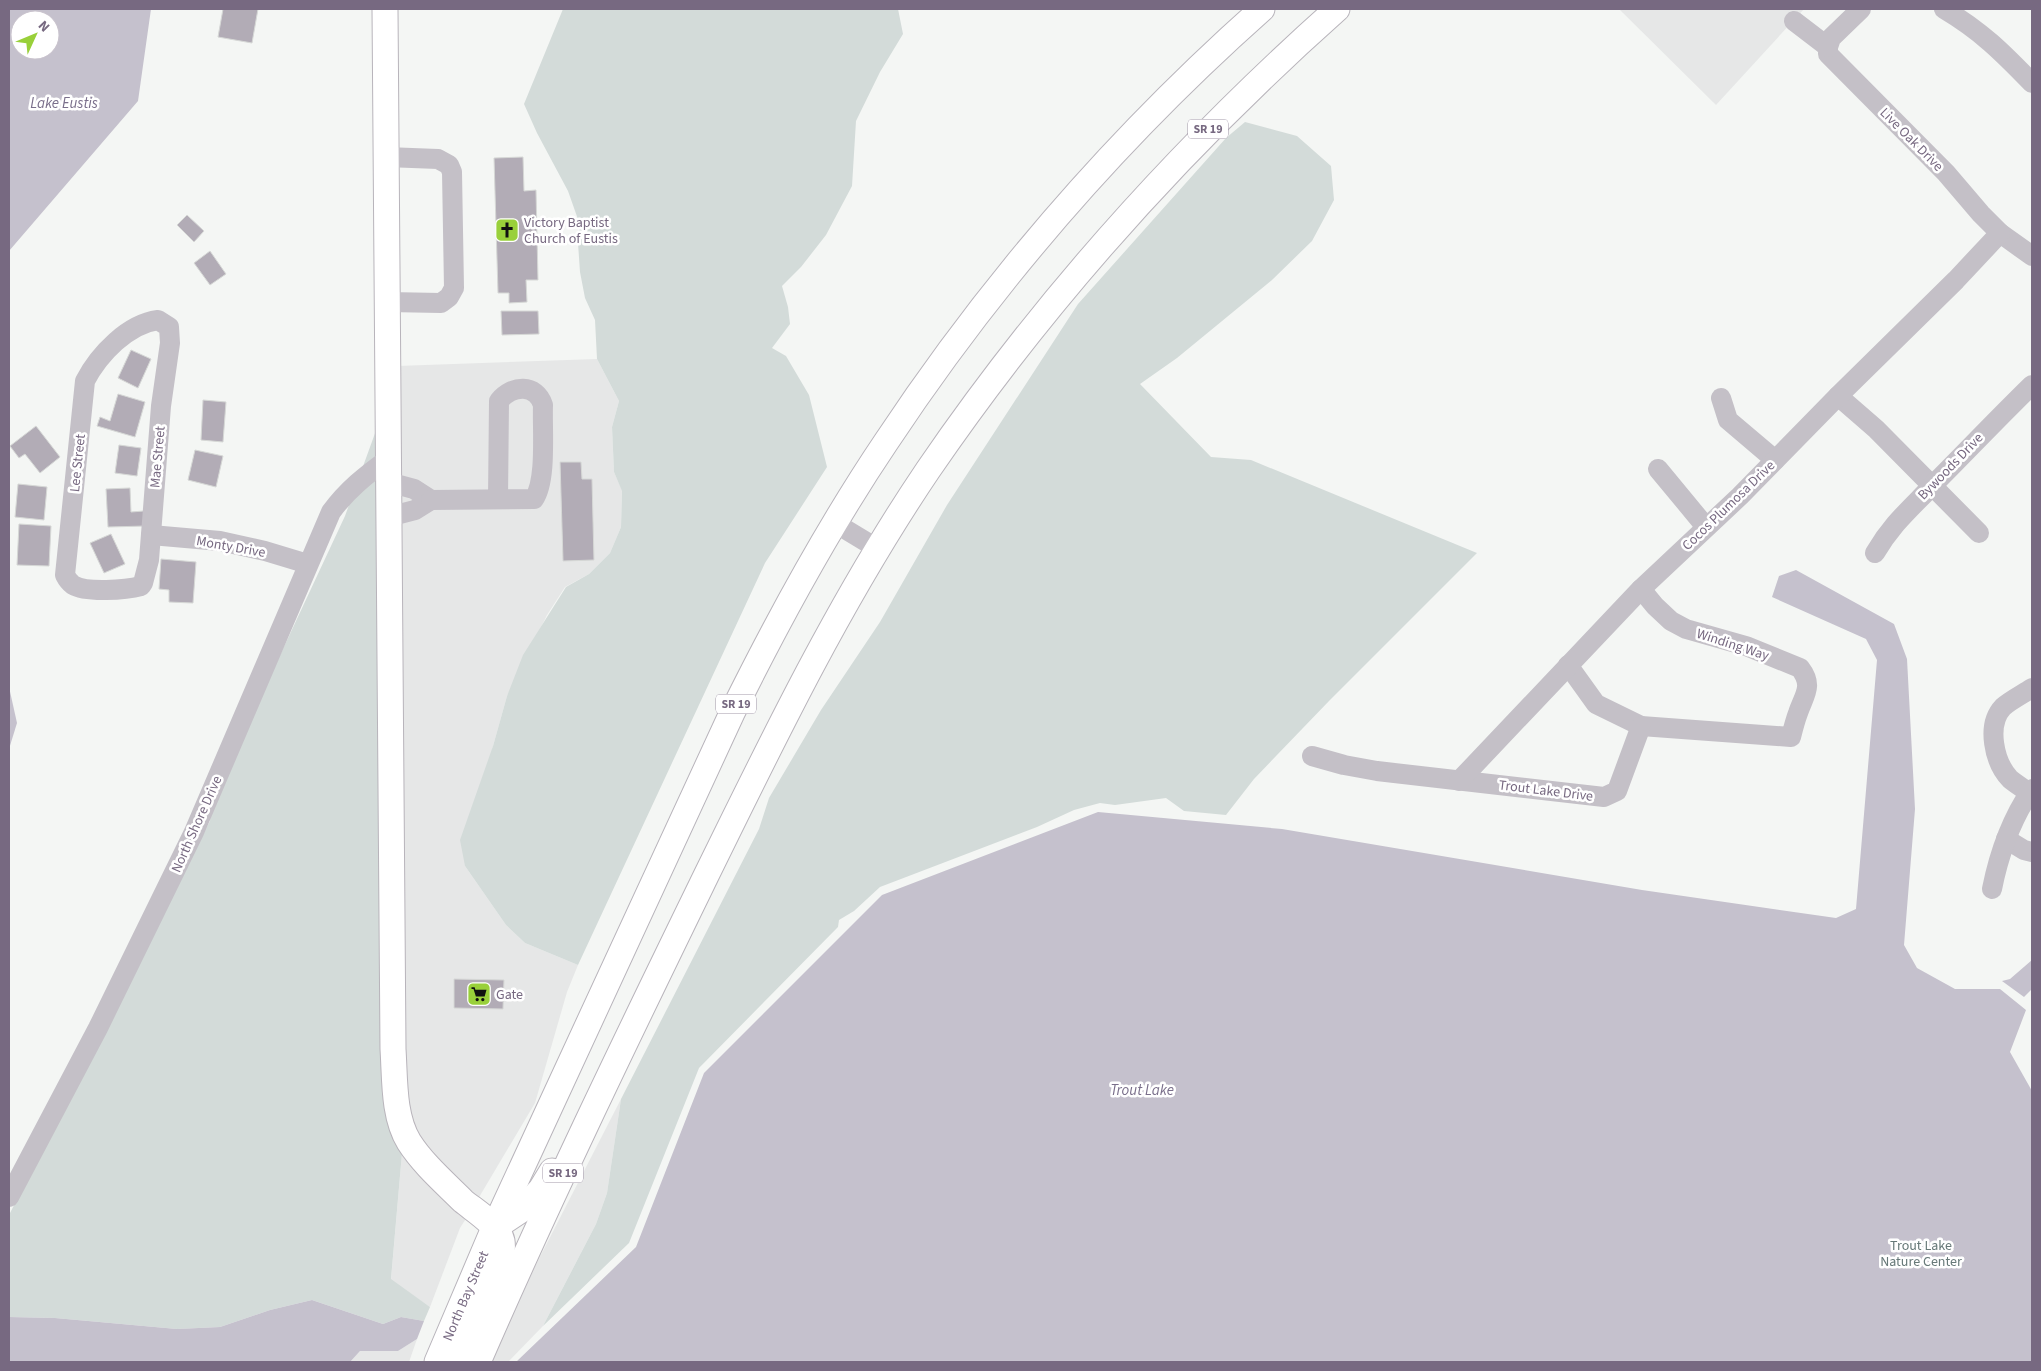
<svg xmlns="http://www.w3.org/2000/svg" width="2041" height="1371" viewBox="0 0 2041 1371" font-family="'Source Sans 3',sans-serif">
<rect width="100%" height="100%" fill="#f4f6f4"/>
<g fill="#e6e7e7">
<polygon points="1619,9 1804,9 1716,105"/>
<polygon points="597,359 619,401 612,427 614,472 622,490 621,527 610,553 589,574 565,587 547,615 507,696 493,746 465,866 506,925 525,943 578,965 567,992 535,1103 478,1199 446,1170 418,1136 406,1096 397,366"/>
<polygon points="621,1099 607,1193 596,1224 543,1326 508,1362 492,1362 506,1323"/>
<polygon points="402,1153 467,1217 460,1228 430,1307 391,1280"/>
<polygon points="417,1339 409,1362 350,1362 360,1351 398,1351"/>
</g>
<g fill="#d3dbd9">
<polygon points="563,9 898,9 903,34 880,72 856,121 852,186 826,235 801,267 782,286 788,307 790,324 772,348 786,356 809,395 827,467 765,563 578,965 525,943 506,925 465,866 460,840 493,746 507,696 523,655 566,587 589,574 610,553 621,527 622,491 614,472 612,427 619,401 597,359 595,320 585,298 580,272 578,243 580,225 568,191 537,133 524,104"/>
<polygon points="1245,122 1297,136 1331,166 1334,200 1312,241 1272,280 1177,358 1140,384 1211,457 1251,460 1477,553 1329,701 1254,779 1226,815 1184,811 1166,798 1115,805 1100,803 1074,810 1037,827 880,887 854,911 839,920 838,927 699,1068 629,1243 543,1326 596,1224 607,1193 621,1099 759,829 769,798 821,710 880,622 947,505 1078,304 1226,138"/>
<polygon points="378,425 402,1153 391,1279 430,1307 424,1321 401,1317 383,1324 312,1300 270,1310 220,1327 177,1329 55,1318 9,1317 9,1215 210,821 211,803 345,516"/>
</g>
<g fill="#c5c1cd" fill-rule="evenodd">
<path d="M 9,9 L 151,9 L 138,101 L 9,251 ZM 20,20 L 50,20 L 50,50 L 20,50 Z"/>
<polygon points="1796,570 1894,624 1907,659 1915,809 1904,945 1917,968 1955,989 2000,989 2026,1010 2010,1052 2032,1091 2032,1362 516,1362 636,1247 704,1073 882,895 1098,812 1282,829 1642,890 1836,918 1856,909 1877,660 1866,639 1772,597 1779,576"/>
<polygon points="9,687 17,723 9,749"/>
<polygon points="2032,960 2032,989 2024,997 2002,981 2010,979"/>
<polygon points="312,1300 383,1324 401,1317 424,1321 417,1339 398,1351 360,1351 350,1362 9,1362 9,1317 55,1318 177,1329 220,1327 270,1310"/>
</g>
<g fill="#b2acb6" stroke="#d6d8d6">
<polygon points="223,9 258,9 252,43 218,37"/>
<polygon points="523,157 524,191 536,190 538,280 526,280 527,302 509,303 509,293 498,293 494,158"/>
<polygon points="187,215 204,231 194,242 177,225"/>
<polygon points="210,251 226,274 210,285 194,263"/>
<polygon points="501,311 538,311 539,334 502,335"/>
<polygon points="131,350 151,359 138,388 118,378"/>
<polygon points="118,394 145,402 135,437 97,426 100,417 110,421"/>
<polygon points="203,400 226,402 223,442 201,440"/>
<polygon points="36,426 60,457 40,473 25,454 19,458 10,446"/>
<polygon points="119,445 141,448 137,476 115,473"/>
<polygon points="195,450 223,456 216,487 188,480"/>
<polygon points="560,462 581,462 582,479 592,479 594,560 563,561"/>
<polygon points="18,484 47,487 44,520 15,517"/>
<polygon points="130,488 131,512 144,511 145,526 108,527 106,489"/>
<polygon points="19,524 51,526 49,566 17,565"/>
<polygon points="111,534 125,564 104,573 90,543"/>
<polygon points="161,559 196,562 193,603 169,602 169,590 159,589"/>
<polygon points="454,979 504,980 503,1009 454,1008"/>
</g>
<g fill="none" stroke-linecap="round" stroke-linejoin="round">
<g stroke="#b8b4bb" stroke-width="27">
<g id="major">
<path d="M 385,9 L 393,1049 C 395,1079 393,1116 409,1142 C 423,1164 445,1183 463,1201 C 475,1211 499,1225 502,1241 C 507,1269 471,1335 459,1362"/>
<polyline points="494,1228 524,1208 541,1189 552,1171"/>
<path id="s1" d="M 437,1362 L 494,1228 L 732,713 C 778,620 828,528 886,442 C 992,282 1119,136 1262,9"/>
<path d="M 478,1362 C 548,1201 625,1042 702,884 C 771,743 840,600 928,470 C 1045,299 1182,147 1337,9"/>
</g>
</g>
<g stroke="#c4c0c7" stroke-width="20">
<path d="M 1944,9 C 1981,31 2002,52 2032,83"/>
<polyline points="1794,21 1828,47 1828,54 1946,173 1981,214 2000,233 2032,256"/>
<polyline points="1828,47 1831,38 1861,9"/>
<polyline points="386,157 438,159 449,165 452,172 454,288 449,297 441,303 388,302"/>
<path d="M 158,320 L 169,327 L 170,343 L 161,406 L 149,560 L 143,583 L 141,586 C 126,590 86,593 73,585 C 69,582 67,579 65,575 L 85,381 C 99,354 128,324 158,320 Z"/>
<polyline points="1838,396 1876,429 1979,533"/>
<polyline points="1721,398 1728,420 1775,460"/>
<polyline points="1658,469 1706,527"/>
<polyline points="388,482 414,489 431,500 415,510 388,517"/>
<path d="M 431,500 L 534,499 C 547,480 542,429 543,405 C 536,383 512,385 499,401 L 498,499"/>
<polyline points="835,523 878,549"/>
<polyline points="151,535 220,541 265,551 308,564"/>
<path d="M 1875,553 C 1892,524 1909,510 1932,486 C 1966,452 1998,418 2032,385"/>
<path d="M 1568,665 L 1596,704 L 1641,726 L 1791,737 C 1793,729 1795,721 1798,713 C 1804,695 1814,686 1800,668 L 1746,646 L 1686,629 L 1671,621 L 1655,606 L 1641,589"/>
<polyline points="1312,756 1344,765 1377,771 1604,797 1617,791 1641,726"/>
<polyline points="1459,781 1641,589 1740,496 1838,396 1956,280 2000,233"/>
<path d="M 2029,793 C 2023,788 2016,784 2010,779 C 1994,762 1986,725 2003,707 C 2011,700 2023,694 2032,688"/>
<polyline points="2006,839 2024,850 2032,852"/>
<path d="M 1992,889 C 1999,854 2012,818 2032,789"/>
<path d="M 9,1197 L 98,1028 L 194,832 L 331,512 C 347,490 366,475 388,459"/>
</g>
<use href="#major" stroke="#fff" stroke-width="25"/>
</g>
<defs>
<g id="church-square" transform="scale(1.25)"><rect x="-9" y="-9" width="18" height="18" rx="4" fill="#99d03a" stroke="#fff"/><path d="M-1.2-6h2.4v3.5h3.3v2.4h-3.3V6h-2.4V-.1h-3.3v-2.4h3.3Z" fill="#111"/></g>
<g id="supermarket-square" transform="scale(1.25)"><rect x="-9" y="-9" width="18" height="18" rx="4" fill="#99d03a" stroke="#fff"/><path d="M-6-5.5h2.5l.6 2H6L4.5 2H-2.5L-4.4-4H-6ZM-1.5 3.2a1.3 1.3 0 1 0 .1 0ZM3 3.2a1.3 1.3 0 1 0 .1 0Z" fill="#111"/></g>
</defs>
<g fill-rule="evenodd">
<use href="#church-square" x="507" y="230"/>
<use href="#supermarket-square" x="479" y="994"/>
</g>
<g text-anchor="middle" stroke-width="5" stroke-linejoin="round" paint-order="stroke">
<g fill="#fff" stroke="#a096a7" stroke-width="1">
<rect x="1188" y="119.5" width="40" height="19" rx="4"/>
<rect x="716" y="694.5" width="40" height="19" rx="4"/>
<rect x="543" y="1163.5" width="40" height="19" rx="4"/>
</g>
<g font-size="12" font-weight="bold" fill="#776981">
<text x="1208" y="133">SR 19</text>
<text x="736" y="708">SR 19</text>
<text x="563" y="1177">SR 19</text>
</g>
<g font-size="14" fill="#776981" stroke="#fff">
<text transform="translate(1912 139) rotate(45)" y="5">Live Oak Drive</text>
<text transform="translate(157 457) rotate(-85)" y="5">Mae Street</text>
<text transform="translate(77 463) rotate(-84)" y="5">Lee Street</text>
<text transform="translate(1950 466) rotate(-46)" y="5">Bywoods Drive</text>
<text transform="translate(1728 505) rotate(-44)" y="5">Cocos Plumosa Drive</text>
<text transform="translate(231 546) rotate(10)" y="5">Monty Drive</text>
<text transform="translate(1733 644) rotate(18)" y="5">Winding Way</text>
<text transform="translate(1546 790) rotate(7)" y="5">Trout Lake Drive</text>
<text transform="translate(196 824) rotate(-66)" y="5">North Shore Drive</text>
<text dy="5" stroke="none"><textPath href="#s1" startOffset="72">North Bay Street</textPath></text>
</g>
<g font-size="14" fill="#776981" stroke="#fff" text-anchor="start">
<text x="524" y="227">Victory Baptist<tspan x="524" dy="16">Church of Eustis</tspan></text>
<text x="496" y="999">Gate</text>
</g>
<g font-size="14" fill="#677978" stroke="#fff">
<text x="1921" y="1250">Trout Lake<tspan x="1921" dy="16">Nature Center</tspan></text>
</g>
<g font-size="15" font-style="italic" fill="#7a6f8b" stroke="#fff">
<text x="64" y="108">Lake Eustis</text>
<text x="1142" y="1095">Trout Lake</text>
</g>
</g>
<rect width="2041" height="1371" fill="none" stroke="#776981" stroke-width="20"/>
<g transform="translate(35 35) rotate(46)"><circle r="24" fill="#ffffff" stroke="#c9c3cd"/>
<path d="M0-4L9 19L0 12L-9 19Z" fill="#99d03a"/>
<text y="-8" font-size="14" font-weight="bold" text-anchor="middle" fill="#776981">N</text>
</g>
</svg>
